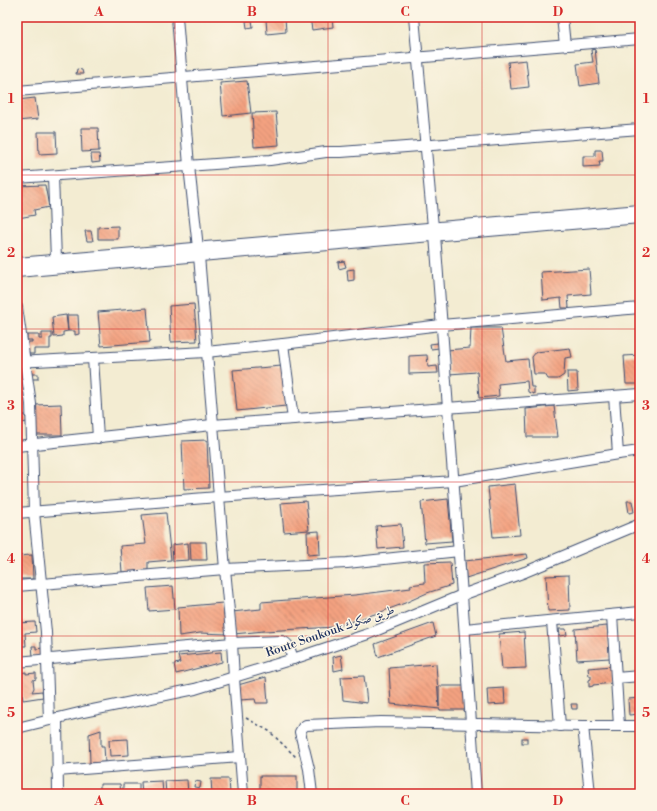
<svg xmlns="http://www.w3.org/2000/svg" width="657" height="811" viewBox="0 0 657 811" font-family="'Libre Bodoni',Amiri,serif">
<defs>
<pattern id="building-back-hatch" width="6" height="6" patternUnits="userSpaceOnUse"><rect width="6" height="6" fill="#f4a280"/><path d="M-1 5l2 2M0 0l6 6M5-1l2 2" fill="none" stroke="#c5846c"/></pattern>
</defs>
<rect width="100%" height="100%" fill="#fcf5e5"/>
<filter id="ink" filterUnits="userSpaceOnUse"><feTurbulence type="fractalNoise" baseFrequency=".025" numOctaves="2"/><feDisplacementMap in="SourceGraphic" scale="8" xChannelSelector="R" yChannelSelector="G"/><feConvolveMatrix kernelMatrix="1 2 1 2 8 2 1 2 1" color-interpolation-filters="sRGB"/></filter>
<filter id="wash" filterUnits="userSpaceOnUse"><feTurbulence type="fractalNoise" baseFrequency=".012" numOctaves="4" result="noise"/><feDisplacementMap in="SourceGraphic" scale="16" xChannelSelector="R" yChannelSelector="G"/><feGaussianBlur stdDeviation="0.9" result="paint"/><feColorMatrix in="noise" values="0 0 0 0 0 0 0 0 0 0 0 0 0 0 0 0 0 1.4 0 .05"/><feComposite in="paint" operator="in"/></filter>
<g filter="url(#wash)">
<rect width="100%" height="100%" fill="#f3ecd2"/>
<g id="blocks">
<g fill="url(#building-back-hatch)">
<polygon points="285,17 286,32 267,34 266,19"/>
<polygon points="310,17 332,17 333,27 312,30"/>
<polygon points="252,20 253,27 247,28 246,21"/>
<polygon points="595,49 599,83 580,86 577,64 593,62 591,50"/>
<polygon points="526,60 529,87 511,89 508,62"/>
<polygon points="77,69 82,70 83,74 76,74"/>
<polygon points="247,81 251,113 223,116 220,83"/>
<polygon points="35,98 38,119 17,121 17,100"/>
<polygon points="276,112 279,145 254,147 252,113"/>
<polygon points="81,128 98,128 99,151 82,152"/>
<polygon points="38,132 56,132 57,153 39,154"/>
<polygon points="595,150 602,150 603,161 599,161 600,166 583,167 583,156 595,156"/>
<polygon points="91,154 99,154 100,162 92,163"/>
<polygon points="45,185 49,207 34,210 35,215 18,218 17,186"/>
<polygon points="118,226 118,239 98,239 98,227"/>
<polygon points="85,231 91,231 93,241 87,241"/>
<polygon points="344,261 346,267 339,269 338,262"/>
<polygon points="354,269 354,280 348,281 347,270"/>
<polygon points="589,269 591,294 568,296 569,308 562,308 561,298 543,300 541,272"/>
<polygon points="194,304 197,341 171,342 169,306"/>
<polygon points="147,308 150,342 101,346 98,312"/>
<polygon points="66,315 68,331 63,332 63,336 54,337 52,317"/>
<polygon points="67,315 78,315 79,334 75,335 75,331 68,331"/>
<polygon points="471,328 501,328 506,361 528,359 531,387 534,387 534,394 528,392 527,381 498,384 499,396 479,398 477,372 449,374 447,350 470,348"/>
<polygon points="42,333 52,333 52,338 50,338 50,349 34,349 34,354 28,354 28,342 32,342 32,340 27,340 27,335 39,335 39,339 42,339"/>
<polygon points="438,343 439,348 431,349 430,344"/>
<polygon points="570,348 572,357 565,358 564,375 558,379 548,379 545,374 534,374 532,357 536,352"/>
<polygon points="427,355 428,367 437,366 438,373 409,374 409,356"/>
<polygon points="640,355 640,384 626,384 624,356"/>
<polygon points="282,366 286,406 237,411 233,370"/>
<polygon points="567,372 577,372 578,390 568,391"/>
<rect x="31" y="374" width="7" height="5"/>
<polygon points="61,404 62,435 36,435 35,405"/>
<polygon points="554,406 558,437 527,437 526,409"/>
<polygon points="24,414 25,417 28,418 28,422 20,423 18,415"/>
<polygon points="207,440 209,488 184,489 182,441"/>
<polygon points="515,484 520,535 493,537 488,487"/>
<polygon points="448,499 452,541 425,543 421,502"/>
<polygon points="306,501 309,530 284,532 281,503"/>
<polygon points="627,501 632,501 634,512 629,513"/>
<polygon points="166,513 171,560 148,562 148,570 122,572 120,546 146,544 142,515"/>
<polygon points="401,524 403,547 378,549 376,526"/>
<polygon points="319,531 320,554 308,555 307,532"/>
<polygon points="190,542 206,542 207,560 191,560"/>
<polygon points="188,543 189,560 173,561 172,545"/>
<polygon points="527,554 528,558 466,578 465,561"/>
<polygon points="32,555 33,579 17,579 17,556"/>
<polygon points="450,562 452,585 427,593 405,603 381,612 335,627 264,631 234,634 232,612 261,609 261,602 355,595 411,588 410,585 425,583 424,563"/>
<polygon points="569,575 570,610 548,611 546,576"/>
<polygon points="173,586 175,609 149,611 147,588"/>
<polygon points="223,603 226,634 200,633 179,636 178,607"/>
<polygon points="35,622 36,632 25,633 26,646 17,646 17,623"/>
<polygon points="433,623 436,636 378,657 375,644"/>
<polygon points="607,626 610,658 577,660 575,629"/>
<polygon points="559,629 566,629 567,635 560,636"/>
<polygon points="524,632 526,668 502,669 499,634"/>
<polygon points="32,646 36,646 36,649 43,648 43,655 33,656"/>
<polygon points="221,652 222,662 176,674 174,664 180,663 178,656"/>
<polygon points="341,655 343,669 334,671 333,657"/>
<polygon points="436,664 439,707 439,686 464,686 465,710 440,710 440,709 391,704 389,668"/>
<polygon points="612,666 613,683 593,685 593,686 589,687 589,680 591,679 591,676 589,676 588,668"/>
<polygon points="26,672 26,674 36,673 36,679 33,680 34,688 32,692 42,691 43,697 23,700 19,673"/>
<polygon points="364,676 367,703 343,700 341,677"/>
<polygon points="266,677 268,703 256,703 255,699 240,700 238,685"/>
<polygon points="504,688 505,704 488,705 487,689"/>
<polygon points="640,698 640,714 629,715 628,699"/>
<polygon points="571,704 577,704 577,709 572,709"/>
<polygon points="101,730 101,746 104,746 105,762 90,763 89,734"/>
<rect x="522" y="738" width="5" height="5"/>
<polygon points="128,739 129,755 110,756 109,740"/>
<rect x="260" y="776" width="37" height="18"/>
<polygon points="211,779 229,779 230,794 212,794"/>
<polygon points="187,780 188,794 166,794 165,781"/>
<polygon points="162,781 163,794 142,794 141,782"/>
<polygon points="195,781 201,782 200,788 194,787"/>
<polygon points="100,784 120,784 121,794 100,794"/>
<rect x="123" y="784" width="16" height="10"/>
</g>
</g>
</g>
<g filter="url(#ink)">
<use href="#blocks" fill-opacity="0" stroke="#3b4b6f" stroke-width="1"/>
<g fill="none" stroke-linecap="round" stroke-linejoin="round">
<g stroke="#3b4b6f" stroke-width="12">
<g id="minor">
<polyline points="177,17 189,166 198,248"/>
<polyline points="414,17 433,227"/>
<polyline points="562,17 565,45"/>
<polyline points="17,91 640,39"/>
<polyline points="53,176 56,260"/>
<polyline points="17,178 270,160 326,152 341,152 640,129"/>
<polyline points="435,235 462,595 476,794"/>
<polyline points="199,256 225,569 232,643 234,678 243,794"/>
<polyline points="17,263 640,210"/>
<polyline points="17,272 640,218"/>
<polyline points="17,307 31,404 34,512 46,632 49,720"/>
<polyline points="283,344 293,419"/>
<polyline points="93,358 98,438"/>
<polyline points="17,362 206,352 283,344 441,325 640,308"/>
<polyline points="614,396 618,454"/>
<polyline points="17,446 212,425 640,394"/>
<polyline points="17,513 218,497 454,481 618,454 640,451"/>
<polyline points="17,586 225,569 347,563 459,551"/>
<polyline points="612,615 619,726"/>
<polyline points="552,621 560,726"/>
<polyline points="465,629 640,612"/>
<path d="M 17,662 L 232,643 L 282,641 C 290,644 290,651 293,659"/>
<polyline points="616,678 640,676"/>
<polyline points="57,718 58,794"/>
<polyline points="583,726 590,794"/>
<polyline points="17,728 83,712 195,689 293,659 368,634 462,595 525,572 640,524"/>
<polyline points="57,771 240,757"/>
<polyline points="312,794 309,769 300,732 303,727 306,725 381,722 583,726 640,726"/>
</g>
</g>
<polyline stroke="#3b4b6f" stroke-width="1.5" stroke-dasharray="3 3" stroke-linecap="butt" points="246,718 269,731 297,758"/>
<use href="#minor" stroke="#fff" stroke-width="10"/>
</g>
</g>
<path fill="none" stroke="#d62828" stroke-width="1" stroke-opacity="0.55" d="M 175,17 L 175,794M 328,17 L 328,794M 482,17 L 482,794M 17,175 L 640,175M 17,329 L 640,329M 17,482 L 640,482M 17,636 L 640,636"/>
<g text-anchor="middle" stroke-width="3" stroke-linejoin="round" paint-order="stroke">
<g font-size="12" fill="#1b2f5e" stroke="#fcf5e5">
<text transform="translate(330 631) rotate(-19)" y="4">Route Soukouk طريق صكوك</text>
</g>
</g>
<rect width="657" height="811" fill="none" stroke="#fcf5e5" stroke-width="44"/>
<rect x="22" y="22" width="613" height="767" fill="none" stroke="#d62828" stroke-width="1.5"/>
<g font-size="13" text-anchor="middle" font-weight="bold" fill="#d62828">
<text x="99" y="16">A</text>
<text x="252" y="16">B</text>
<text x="405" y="16">C</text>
<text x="558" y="16">D</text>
<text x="11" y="103">1</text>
<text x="646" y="103">1</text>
<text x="11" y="257">2</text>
<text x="646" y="257">2</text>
<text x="11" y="410">3</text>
<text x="646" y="410">3</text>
<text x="11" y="563">4</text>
<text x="646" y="563">4</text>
<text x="11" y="717">5</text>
<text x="646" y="717">5</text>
<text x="99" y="805">A</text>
<text x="252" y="805">B</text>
<text x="405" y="805">C</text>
<text x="558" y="805">D</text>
</g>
</svg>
